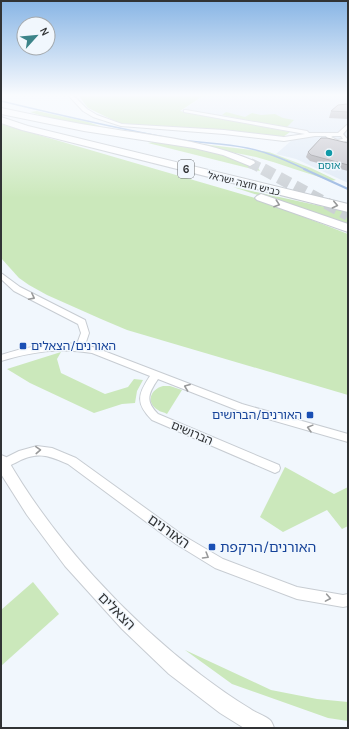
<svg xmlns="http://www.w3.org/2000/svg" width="349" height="729" viewBox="0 0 349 729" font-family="Karla,'Noto Sans Hebrew',sans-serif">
<rect width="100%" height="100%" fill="#f1f7fd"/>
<polygon fill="#e0eaf6" points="204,96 348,96 348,183 296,159 276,154 299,134 181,111"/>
<g fill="#cbe8bb">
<polygon points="79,96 203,96 180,111 290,132 283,137 119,123 88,108"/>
<path d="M 37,111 L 88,122 L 126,135 L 269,152 L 311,168 L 336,180 L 331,181 C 306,173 281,164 256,157 C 213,147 169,146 127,137 C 94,131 62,122 30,112 Z"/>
<polygon points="226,112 245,117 252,113 261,115 275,114 283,118 294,120 286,128 222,115"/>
<polygon points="1,124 255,198 348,234 348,395 127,330 101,319 47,295 29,285 19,278 1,258"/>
<polygon points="153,142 192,147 213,152 258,168 260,171 148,143"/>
<polygon points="233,187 348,212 348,224"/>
<polygon points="61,352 57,359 61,373 105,394 128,387 134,379 143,380 137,391 135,403 122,404 94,413 30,383 7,369"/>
<path d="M 163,386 L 170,386 L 182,390 L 167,414 C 164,412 160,412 158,410 C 145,402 151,389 163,386 Z"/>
<polygon points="285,467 334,494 348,487 348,526 342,529 327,510 283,532 260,517"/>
<polygon points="33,582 59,614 1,666 1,610"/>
<polygon points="185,650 271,690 317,699 348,702 348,721 328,718 232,684"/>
</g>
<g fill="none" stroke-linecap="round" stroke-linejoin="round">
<path stroke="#98b6e1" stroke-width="1.5" d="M 1,101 C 59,115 116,128 174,139 C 198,143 223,143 247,148 C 268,152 287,161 307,170"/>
<polyline stroke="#98b6e1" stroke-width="2" points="304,169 348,189"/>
<polyline stroke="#cbd0d5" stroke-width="10" stroke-dasharray="10 5" stroke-linecap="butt" points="250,163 265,170"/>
<polyline stroke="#cbd0d5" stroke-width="12" stroke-dasharray="12 6" stroke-linecap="butt" points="263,169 348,215"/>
<g stroke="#c7ccd2" stroke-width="2">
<g id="minor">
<path d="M 69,96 L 74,96 L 87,109 L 97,115 L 122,124 L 224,130 L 284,137 L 305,134 L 184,112 L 184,110 L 186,110 L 307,131 L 309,133 L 338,133 L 348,124 L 348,128 L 343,134 L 348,140 C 341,144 330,144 326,136 L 315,136 L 284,141 L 224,134 L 121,126 L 93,117 L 83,111 ZM 333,136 L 341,136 L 343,139 L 337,140 L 331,137 Z"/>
<path d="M 1,273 L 20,287 L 85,320 L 89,333 L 85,345 L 96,348 L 242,404 L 348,434 L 348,442 L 237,410 L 158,379 C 148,394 145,401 158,414 L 279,465 L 280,468 L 279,471 L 275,473 L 152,420 C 135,403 138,394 150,376 L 92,353 C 60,347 31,352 1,361 L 1,355 C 26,347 51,342 77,344 L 81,333 L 78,324 L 14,291 L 1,279 Z"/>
<path d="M 37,446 L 52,448 L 76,458 L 184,536 L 223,559 L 297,587 L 343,595 L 348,594 L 348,606 L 343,607 L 297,599 L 215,568 L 176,544 L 68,464 C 47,455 37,451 15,463 C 10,465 6,469 1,468 L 1,460 L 19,451 Z"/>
</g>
</g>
<g stroke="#c7ccd2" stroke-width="2">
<path id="tertiary" d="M 1,455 L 6,457 C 53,539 126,618 201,675 C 217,687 232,698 249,708 C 255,713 264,715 270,720 C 272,722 273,725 274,728 L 244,728 L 220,713 L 169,674 L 122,629 L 65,566 L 27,515 L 1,474 Z"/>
</g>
<g stroke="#c7ccd2" stroke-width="2">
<g id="motorway">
<path d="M 1,108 C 36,115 71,123 106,128 C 156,136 207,141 254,161 L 255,163 L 250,166 L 223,155 L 194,148 L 84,131 L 1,114 Z"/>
<polygon points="1,117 28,126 348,204 348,212 22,130 1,123"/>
<polygon points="261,194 348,224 348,232 257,200 255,198 257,196"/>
</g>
</g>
<use href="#minor" fill="#fff" fill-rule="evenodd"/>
<use href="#tertiary" fill="#fff" fill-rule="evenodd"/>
<use href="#motorway" fill="#fff" fill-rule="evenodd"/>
</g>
<g fill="#a8a7ad">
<polygon points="348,104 348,119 329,118 331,111"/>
<polygon points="348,143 348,171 310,161 306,157 308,152"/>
</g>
<g fill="#c3c2c9" stroke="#88888d">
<polygon points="347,104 348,104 348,112 331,111 338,105"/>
<polygon points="321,138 327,138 348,143 348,165 311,155 308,152"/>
</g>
<defs><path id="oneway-chevron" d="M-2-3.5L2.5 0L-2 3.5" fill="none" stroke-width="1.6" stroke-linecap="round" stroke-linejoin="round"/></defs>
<g stroke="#98999a">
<use href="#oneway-chevron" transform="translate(277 204) rotate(19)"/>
<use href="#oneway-chevron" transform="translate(335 205) rotate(13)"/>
<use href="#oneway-chevron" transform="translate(32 297) rotate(27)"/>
<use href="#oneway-chevron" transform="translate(187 387) rotate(-159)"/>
<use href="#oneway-chevron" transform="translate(310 428) rotate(-165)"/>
<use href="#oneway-chevron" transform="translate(38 450) rotate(-3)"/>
<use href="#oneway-chevron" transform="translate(206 556) rotate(31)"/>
<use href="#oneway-chevron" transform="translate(328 598) rotate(10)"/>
</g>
<linearGradient id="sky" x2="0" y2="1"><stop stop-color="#88b5e5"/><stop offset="0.48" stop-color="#f9fbfe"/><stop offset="1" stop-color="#f9fbfe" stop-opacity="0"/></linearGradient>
<rect width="349" height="198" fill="url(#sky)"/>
<circle fill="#0f9aa8" stroke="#f1f7fd" stroke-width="1.5" cx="329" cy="153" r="4"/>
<g fill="#1a4fb4" stroke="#f1f7fd" stroke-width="1.5">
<rect x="19" y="342" width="8" height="8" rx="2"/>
<rect x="306" y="411" width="8" height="8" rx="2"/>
<rect x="208" y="543" width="8" height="8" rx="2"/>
</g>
<g text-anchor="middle" stroke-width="3" stroke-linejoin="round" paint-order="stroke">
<g font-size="10" fill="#0d838f" stroke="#f1f7fd">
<text x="329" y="169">אוסם</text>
</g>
<g font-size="10" fill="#313335" stroke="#f1f7fd">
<text transform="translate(244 183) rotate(14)" y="4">כביש חוצה ישראל</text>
</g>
<rect fill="#f1f7fd" stroke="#6b6e71" stroke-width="1" x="178" y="160" width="16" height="18" rx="3"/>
<g font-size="11" font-weight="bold" fill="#313335">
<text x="186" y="173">6</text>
</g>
<g font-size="12" fill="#164399" stroke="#f1f7fd" text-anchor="start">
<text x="31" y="350">האורנים/הצאלים</text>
<text x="302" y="419" text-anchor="end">האורנים/הברושים</text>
</g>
<g font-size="12" fill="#313335" stroke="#f1f7fd">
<text transform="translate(192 433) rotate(23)" y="4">הברושים</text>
</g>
<g font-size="14" fill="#313335" stroke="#f1f7fd">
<text transform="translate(169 531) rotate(35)" y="5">האורנים</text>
<text transform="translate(117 611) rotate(45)" y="5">הצאלים</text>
</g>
<g font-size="14" fill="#164399" stroke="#f1f7fd" text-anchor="start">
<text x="220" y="552">האורנים/הרקפת</text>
</g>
</g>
<rect width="349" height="729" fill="none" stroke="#313335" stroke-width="4"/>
<g transform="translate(36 36) rotate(63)"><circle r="19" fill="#f1f7fd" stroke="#a4a9ad"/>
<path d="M0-3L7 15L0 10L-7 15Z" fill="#3c8489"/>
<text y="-6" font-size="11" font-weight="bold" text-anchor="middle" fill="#313335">N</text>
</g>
</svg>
